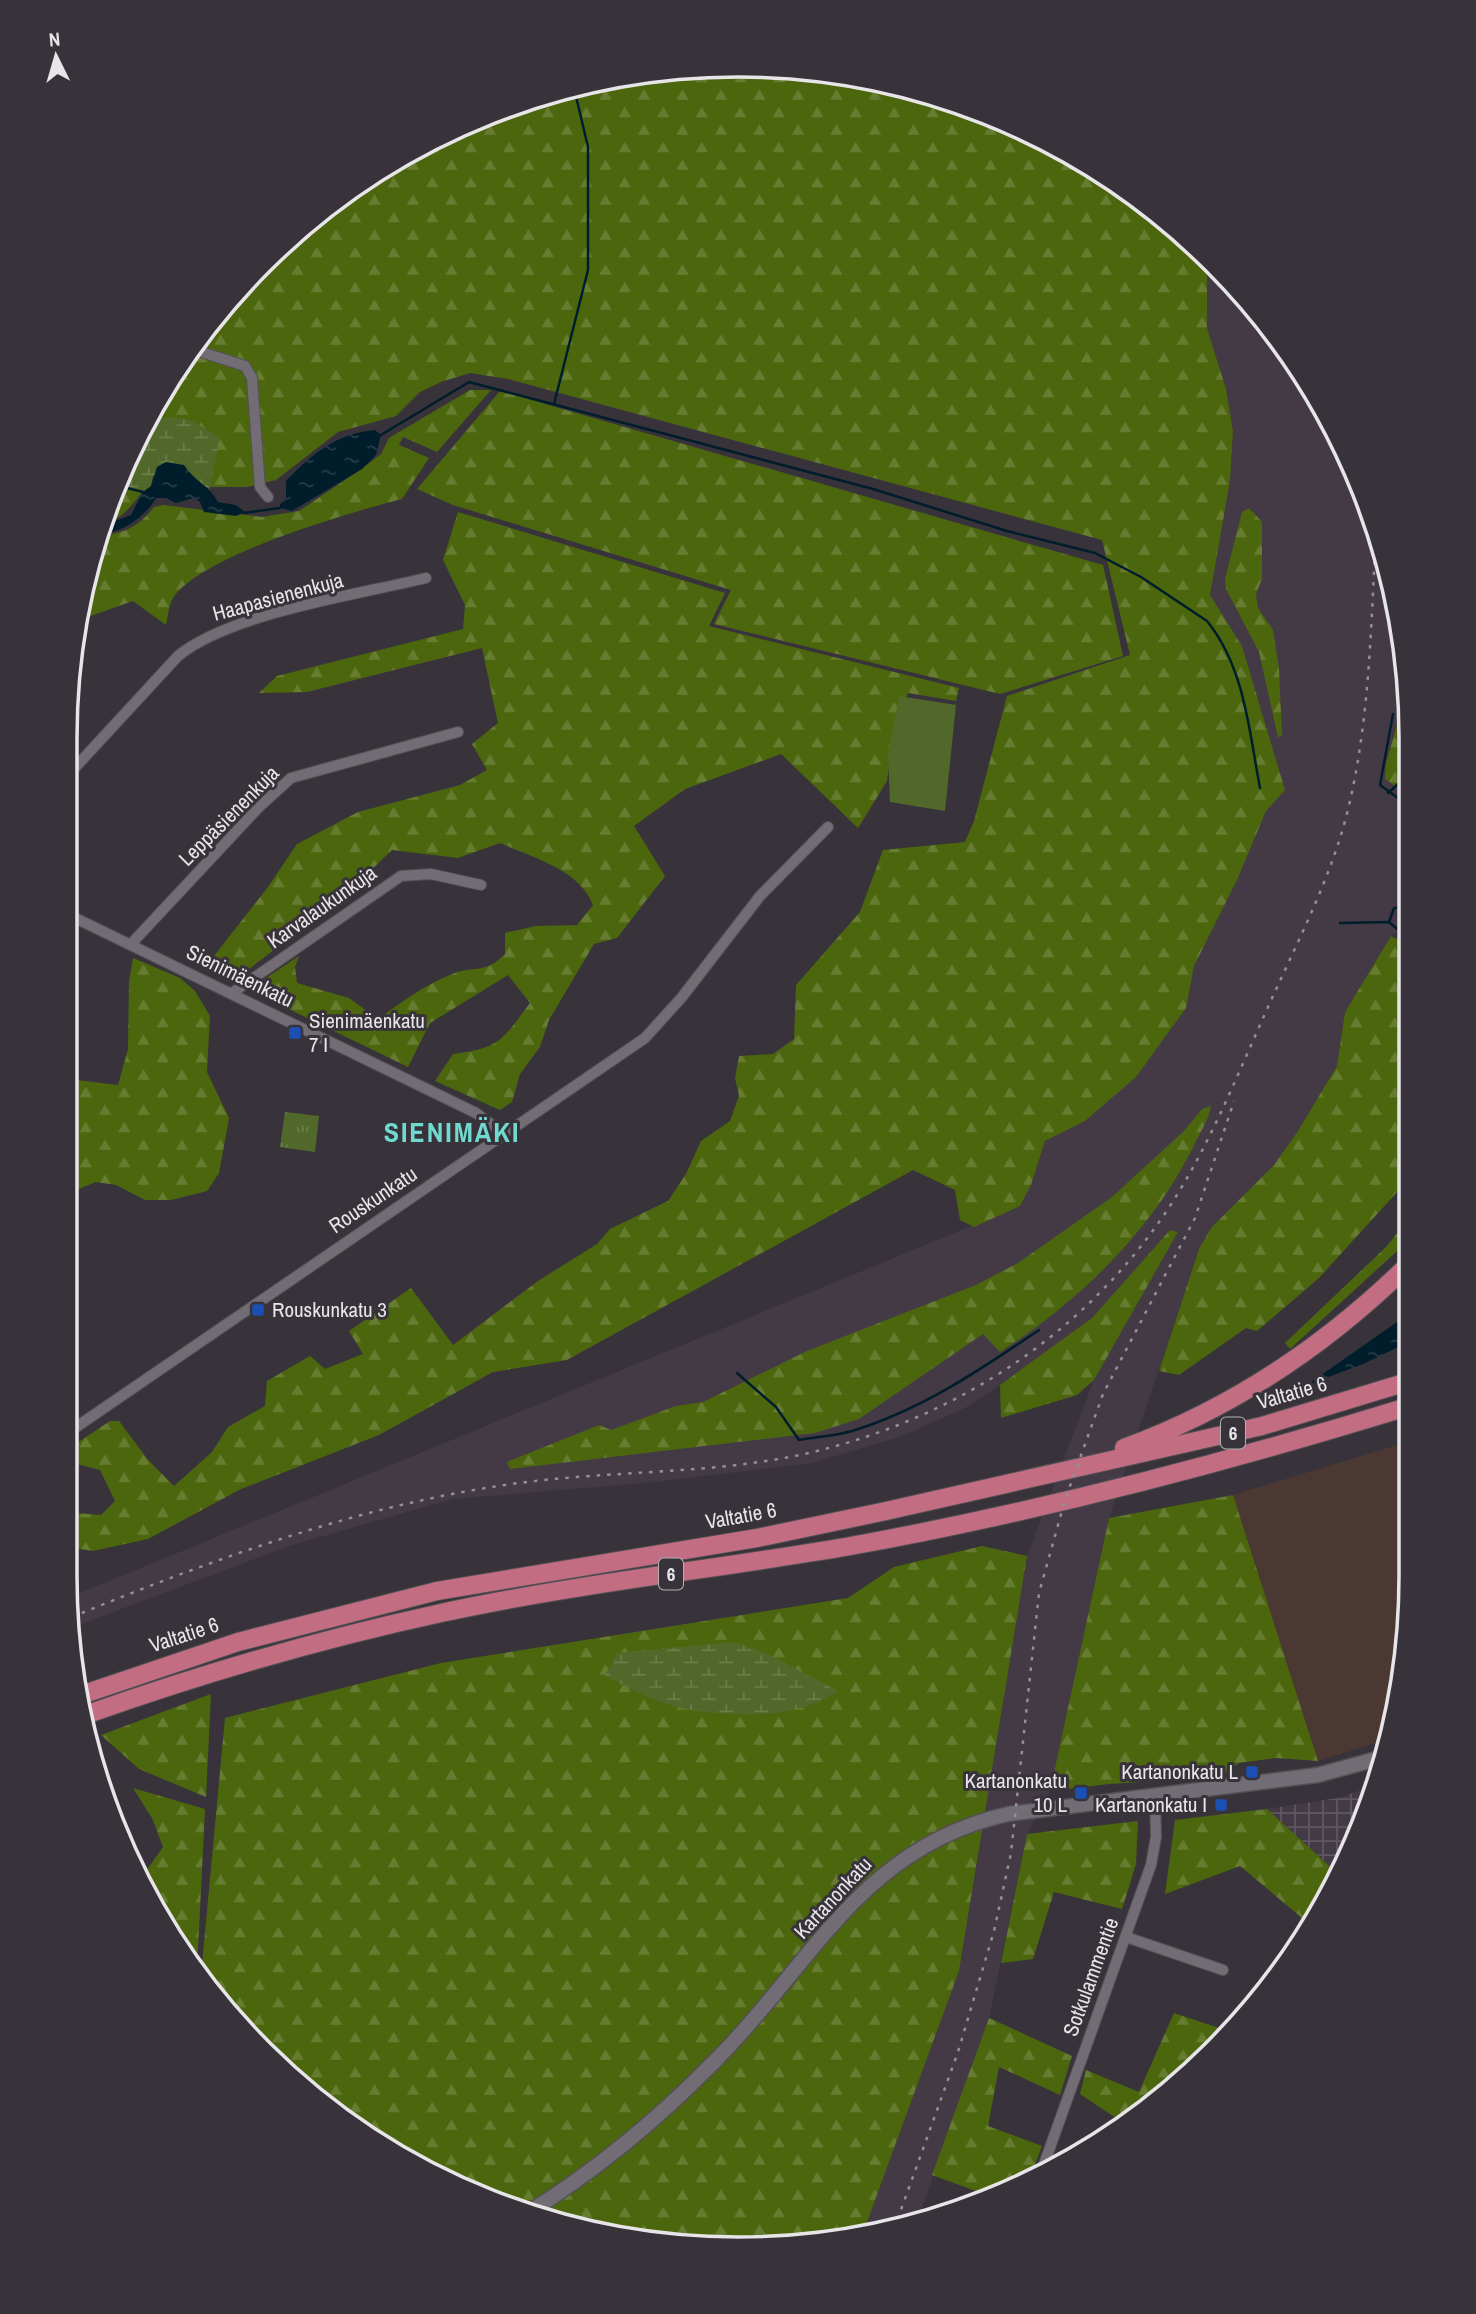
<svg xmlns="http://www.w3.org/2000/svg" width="1476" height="2314" viewBox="0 0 1476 2314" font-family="'Archivo Narrow',sans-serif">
<defs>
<pattern id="industrial-grid" width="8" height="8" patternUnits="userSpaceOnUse" patternTransform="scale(1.75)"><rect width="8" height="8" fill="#433a46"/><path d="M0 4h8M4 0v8" fill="none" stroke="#5e5661"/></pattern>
<pattern id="forest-firs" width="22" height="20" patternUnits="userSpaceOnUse" patternTransform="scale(1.75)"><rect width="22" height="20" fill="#4c660e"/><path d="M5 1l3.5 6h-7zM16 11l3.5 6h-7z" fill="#667c31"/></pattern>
<pattern id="wetland-marsh" width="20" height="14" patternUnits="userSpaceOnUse" patternTransform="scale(1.75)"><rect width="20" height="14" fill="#52672a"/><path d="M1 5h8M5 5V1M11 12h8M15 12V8" fill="none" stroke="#6b7d49"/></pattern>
<pattern id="park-tufts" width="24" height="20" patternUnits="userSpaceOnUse" patternTransform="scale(1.75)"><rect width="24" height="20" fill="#52672a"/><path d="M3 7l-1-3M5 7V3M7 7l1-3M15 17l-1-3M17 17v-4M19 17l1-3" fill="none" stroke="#6b7d49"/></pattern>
<pattern id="water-ripples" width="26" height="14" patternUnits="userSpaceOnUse" patternTransform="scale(1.75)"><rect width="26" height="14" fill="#001d2b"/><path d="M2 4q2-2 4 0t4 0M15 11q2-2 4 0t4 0" fill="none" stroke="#253e4a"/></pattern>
</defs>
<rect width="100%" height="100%" fill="#38333a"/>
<polygon fill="#4b3832" points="1407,1442 1406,1663 1385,1740 1318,1761 1233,1495"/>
<polygon fill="url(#industrial-grid)" points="1373,1786 1360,1833 1337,1873 1267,1809 1338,1798"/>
<polygon fill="#433a46" points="1207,263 1272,328 1342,440 1388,563 1408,685 1386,764 1385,779 1409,796 1409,925 1391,936 1345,1012 1337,1066 1298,1131 1274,1165 1211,1228 1199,1249 1109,1518 1050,1791 1027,1834 989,2018 916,2225 863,2233 959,1971 1027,1556 1094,1380 1178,1232 1170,1231 1092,1318 1041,1358 967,1407 902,1436 812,1463 655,1482 453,1499 289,1546 73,1627 68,1598 1020,1206 1031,1185 1045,1141 1085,1121 1186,1008 1194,966 1237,880 1266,810 1285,790 1242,646 1210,596 1230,481 1233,431 1226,389 1207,328"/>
<g fill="url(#forest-firs)">
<path d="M 782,66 L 913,88 L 1036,134 L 1148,204 L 1207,263 L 1207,328 L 1226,389 L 1233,431 L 1230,481 L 1210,595 L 1242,646 L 1285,790 L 1266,811 L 1237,880 L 1194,966 L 1186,1008 L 1136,1077 L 1085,1121 L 1045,1141 L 1031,1185 L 1020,1206 L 974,1227 L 960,1220 L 955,1190 L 913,1170 L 567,1360 L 493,1372 L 379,1435 L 241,1489 L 148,1539 L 93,1551 L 74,1548 L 65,1528 L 66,1515 L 75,1513 L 101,1515 L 115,1501 L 100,1470 L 73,1463 L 70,1456 L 71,1447 L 110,1421 L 119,1421 L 148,1460 L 174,1486 L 212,1452 L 228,1427 L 265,1406 L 267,1381 L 310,1356 L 325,1369 L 363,1354 L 349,1331 L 411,1288 L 453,1345 L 538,1281 L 597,1244 L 610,1229 L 668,1201 L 686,1174 L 701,1141 L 730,1121 L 739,1096 L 735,1078 L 739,1056 L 773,1054 L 794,1039 L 796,985 L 860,912 L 883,850 L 965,842 L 974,821 L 1007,696 L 1130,655 L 1102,540 L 508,379 L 470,373 L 441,382 L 420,392 L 396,416 L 338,432 L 276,480 L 247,487 L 205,487 L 177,461 L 164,462 C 145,483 134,515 104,524 L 116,480 L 204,328 L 294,232 L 402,155 L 522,100 L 651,70 Z"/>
<path d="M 470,390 L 491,390 L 437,452 L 403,437 L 399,445 L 429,458 L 402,499 C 348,513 209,553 175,595 C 169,602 168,616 166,625 L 133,601 L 79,620 L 101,536 C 127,532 138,527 154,507 L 164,505 L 262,517 L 299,511 L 360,470 L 381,454 L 389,438 Z"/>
<polygon points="500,391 1103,565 1123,656 1000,694 714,624 731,590 453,505 417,489"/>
<polygon points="1249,508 1262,522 1262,579 1256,594 1258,608 1273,630 1279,669 1282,736 1278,737 1259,652 1226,589 1225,579 1242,512"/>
<path d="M 458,512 L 725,593 L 709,626 L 959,688 L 956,701 L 908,693 L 892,741 L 887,781 L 858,828 L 781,754 L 685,789 L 634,826 L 665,876 L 617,938 L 594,944 L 549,1020 L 540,1047 L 520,1074 L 512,1102 L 500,1110 L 435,1081 L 453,1054 C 501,1048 502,1040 530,1003 L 508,975 L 430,1023 L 408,1067 L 268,999 L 260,982 L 299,956 L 295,967 L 297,983 L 349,998 L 378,1019 C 401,1003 424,985 450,975 C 474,964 483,976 505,954 L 505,933 L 536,926 L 577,925 L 593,905 C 579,869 534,858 500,843 L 458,858 L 392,850 L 344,896 L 244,973 L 207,965 L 268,887 L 297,844 L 358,812 L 460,785 L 487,770 L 472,744 L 498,723 L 482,648 L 307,692 L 259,693 L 277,676 L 463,629 L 465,605 L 443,560 Z"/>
<polygon points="1408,685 1410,694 1409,796 1385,779 1386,764"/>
<polygon points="1391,936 1409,946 1408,1174 1398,1191 1319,1278 1257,1331 1246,1328 1179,1375 1159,1371 1199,1249 1211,1228 1274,1165 1298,1131 1337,1066 1345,1012"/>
<polygon points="133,958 180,978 195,991 210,1016 207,1072 229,1118 219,1173 207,1191 171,1200 145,1200 116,1185 96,1182 74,1191 67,1184 68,1079 118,1085 128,1049 129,981"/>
<path d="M 1211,1106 C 1209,1118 1202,1130 1196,1141 C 1155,1228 1080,1301 1000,1352 L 983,1334 L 859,1419 L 815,1433 L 510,1469 L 507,1462 L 599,1425 L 611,1430 L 676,1406 L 703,1402 L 807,1351 L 976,1285 L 1018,1263 L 1112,1197 L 1184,1131 L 1202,1109 Z"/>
<polygon points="1407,1221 1407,1242 1290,1349 1285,1343 1386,1247"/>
<polygon points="1170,1230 1178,1232 1094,1380 1077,1395 1001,1418 1000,1385 1092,1318"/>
<polygon points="1233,1495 1318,1761 1276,1758 1239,1763 1218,1777 1109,1784 1050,1791 1109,1518"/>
<polygon points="982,1546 1027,1556 959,1971 863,2233 738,2249 521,2213 328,2110 201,1975 225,1718 441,1663 848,1598 894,1567"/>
<polygon points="211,1694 206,1797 139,1769 101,1735"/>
<polygon points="133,1788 205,1809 197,1970 178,1950 142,1877 163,1847 152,1818"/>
<polygon points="1267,1809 1337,1873 1308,1923 1240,1866 1165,1894 1175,1820"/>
<polygon points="1138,1821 1136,1864 1122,1909 1054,1892 1033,1959 1001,1963 1027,1834"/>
<polygon points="1174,2013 1225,2030 1125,2124 1080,2094 1086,2070 1139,2092"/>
<polygon points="989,2018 1072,2056 1060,2095 999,2067 988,2126 1042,2146 1032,2172 984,2194 932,2175"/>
</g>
<g fill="url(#wetland-marsh)">
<polygon points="172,417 190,420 220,437 210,489 198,483 184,465 153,476 151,486 143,492 115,485 151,420"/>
<path d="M 734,1642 L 766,1653 L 838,1691 C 796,1720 735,1717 686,1709 C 658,1704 631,1689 605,1676 L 617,1653 Z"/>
</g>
<polygon fill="url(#park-tufts)" points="285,1112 319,1116 315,1152 280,1147"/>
<polygon fill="#52672a" points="899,696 956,705 945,811 890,802 888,755"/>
<g fill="url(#water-ripples)">
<path d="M 375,430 L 381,435 L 376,455 L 362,469 L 292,511 L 280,508 L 280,504 L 286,500 L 286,481 C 312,454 337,433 375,430 Z"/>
<path d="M 166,462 L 184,465 C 194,481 210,486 218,502 L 236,505 L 245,512 L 236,516 L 204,512 L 200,502 L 194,498 L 176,503 L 166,498 L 156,498 C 148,513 122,535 102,532 L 104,525 L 131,515 L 143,492 L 151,486 L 157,467 Z"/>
<polygon points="1407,1315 1407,1343 1363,1364 1307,1385"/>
</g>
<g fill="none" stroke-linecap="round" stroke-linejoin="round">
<g stroke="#001d2b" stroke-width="2.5">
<polyline points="554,404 588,270 588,147 574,88"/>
<path d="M 381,435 L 469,382 L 873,489 L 1007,531 L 1095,553 L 1141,577 L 1207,621 C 1245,668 1249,731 1260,788"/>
<polyline points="115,485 143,492"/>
<polyline points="244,513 280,508"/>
<polyline points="1393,714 1380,785 1409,806"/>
<polyline points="1388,793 1409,774"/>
<polyline points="1389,922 1394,908 1409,907"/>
<polyline points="1340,923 1389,922 1409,939"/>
<path d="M 737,1373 L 776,1407 L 799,1440 C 816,1437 835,1436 852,1431 C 921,1410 980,1370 1039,1330"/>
</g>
<g stroke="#535055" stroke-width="12">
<g id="minor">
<polyline points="192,349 245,366 252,378 260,487 268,497"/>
<path d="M 70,773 L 178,656 C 231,613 356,595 426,578"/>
<polyline points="69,915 476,1113 504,1134"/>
<polyline points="131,944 260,806 291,778 458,732"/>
<polyline points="232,993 401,876 431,874 481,885"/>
<polyline points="66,1434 645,1038 682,997 760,896 828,827"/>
<polyline points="1126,1937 1223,1970"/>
<polyline points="1043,2167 1151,1865 1156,1837 1155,1796"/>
</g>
</g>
<g stroke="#535055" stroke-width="17">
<path id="secondary" d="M 526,2214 C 594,2172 659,2118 715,2061 C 813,1963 861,1847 1008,1814 L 1318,1775 L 1380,1758"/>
</g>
<g stroke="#535055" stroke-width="20">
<g id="motorway">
<path d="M 1124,1448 C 1231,1409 1326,1345 1407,1266"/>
<polyline points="84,1694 238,1642 437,1591 757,1538 886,1511 1262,1426 1407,1382"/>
<path d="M 88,1714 C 204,1673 321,1639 441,1613 C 574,1584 710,1570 845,1547 C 1035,1513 1222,1464 1407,1407"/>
</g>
</g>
<use href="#minor" stroke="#726d74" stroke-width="10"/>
<use href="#secondary" stroke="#726d74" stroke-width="14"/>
<use href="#motorway" stroke="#c26d82" stroke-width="18"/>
<g stroke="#938f94" stroke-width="2.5" stroke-dasharray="3.5 7" stroke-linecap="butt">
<path d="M 72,1617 C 212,1560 354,1507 505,1485 C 609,1469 719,1476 821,1450 C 970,1412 1100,1322 1180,1190 C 1215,1132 1240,1069 1268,1007 C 1298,940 1334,873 1350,801 C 1370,713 1371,622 1376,532"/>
<polyline points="894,2229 958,2052 994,1931 1011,1853 1039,1593 1065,1500 1103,1394 1195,1218 1234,1101"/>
</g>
</g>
<g fill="#1a4fb4" stroke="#38333a" stroke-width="2.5">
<rect x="288" y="1026" width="14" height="14" rx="3.5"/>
<rect x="251" y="1303" width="14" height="14" rx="3.5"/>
<rect x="1245" y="1765" width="14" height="14" rx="3.5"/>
<rect x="1074" y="1786" width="14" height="14" rx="3.5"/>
<rect x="1214" y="1798" width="14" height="14" rx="3.5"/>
</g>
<g text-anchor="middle" stroke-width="6" stroke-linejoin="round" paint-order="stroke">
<g fill="#38333a" stroke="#b3b0b4" stroke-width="2">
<rect x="1221" y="1417.5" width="24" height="31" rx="5"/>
<rect x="659" y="1558.5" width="24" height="31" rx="5"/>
</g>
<g font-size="19" font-weight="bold" fill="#e8e5e9">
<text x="1233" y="1440">6</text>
<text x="671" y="1581">6</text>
</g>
<g font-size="21" fill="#e8e5e9" stroke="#38333a">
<text transform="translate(278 597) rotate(-15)" y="7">Haapasienenkuja</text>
<text transform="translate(229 816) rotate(-45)" y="7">Leppäsienenkuja</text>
<text transform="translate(322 907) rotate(-35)" y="7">Karvalaukunkuja</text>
<text transform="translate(240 976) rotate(26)" y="7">Sienimäenkatu</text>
<text transform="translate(373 1200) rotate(-34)" y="7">Rouskunkatu</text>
<text transform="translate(1292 1393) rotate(-16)" y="7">Valtatie 6</text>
<text transform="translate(741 1516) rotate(-10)" y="7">Valtatie 6</text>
<text transform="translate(184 1635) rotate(-18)" y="7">Valtatie 6</text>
<text transform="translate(833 1898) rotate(-47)" y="7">Kartanonkatu</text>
<text transform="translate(1091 1977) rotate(-70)" y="7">Sotkulammentie</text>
</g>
<g font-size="21" fill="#e8e5e9" stroke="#38333a" text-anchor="end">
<text x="309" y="1028" text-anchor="start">Sienimäenkatu<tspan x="309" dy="24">7 I</tspan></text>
<text x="272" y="1317" text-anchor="start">Rouskunkatu 3</text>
<text x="1238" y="1779">Kartanonkatu L</text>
<text x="1067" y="1788">Kartanonkatu<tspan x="1067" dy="24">10 L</tspan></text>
<text x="1207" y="1812">Kartanonkatu I</text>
</g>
<g font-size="28" font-weight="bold" letter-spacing="2" fill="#70dad0" stroke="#38333a">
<text x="452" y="1142">SIENIMÄKI</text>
</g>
</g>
<path d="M0 0H1476V2314H0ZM738 77H738A661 661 0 0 1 1399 738V1576A661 661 0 0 1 738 2237H738A661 661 0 0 1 77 1576V738A661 661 0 0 1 738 77Z" fill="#38333a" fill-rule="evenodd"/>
<path fill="none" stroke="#e8e5e9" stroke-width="3.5" d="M738 77H738A661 661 0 0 1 1399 738V1576A661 661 0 0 1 738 2237H738A661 661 0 0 1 77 1576V738A661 661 0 0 1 738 77Z"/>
<g transform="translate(56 56) rotate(355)" stroke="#38333a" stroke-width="5" paint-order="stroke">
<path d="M0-5L12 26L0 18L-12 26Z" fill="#e8e5e9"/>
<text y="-10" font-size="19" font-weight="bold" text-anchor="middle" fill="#e8e5e9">N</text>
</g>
</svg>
